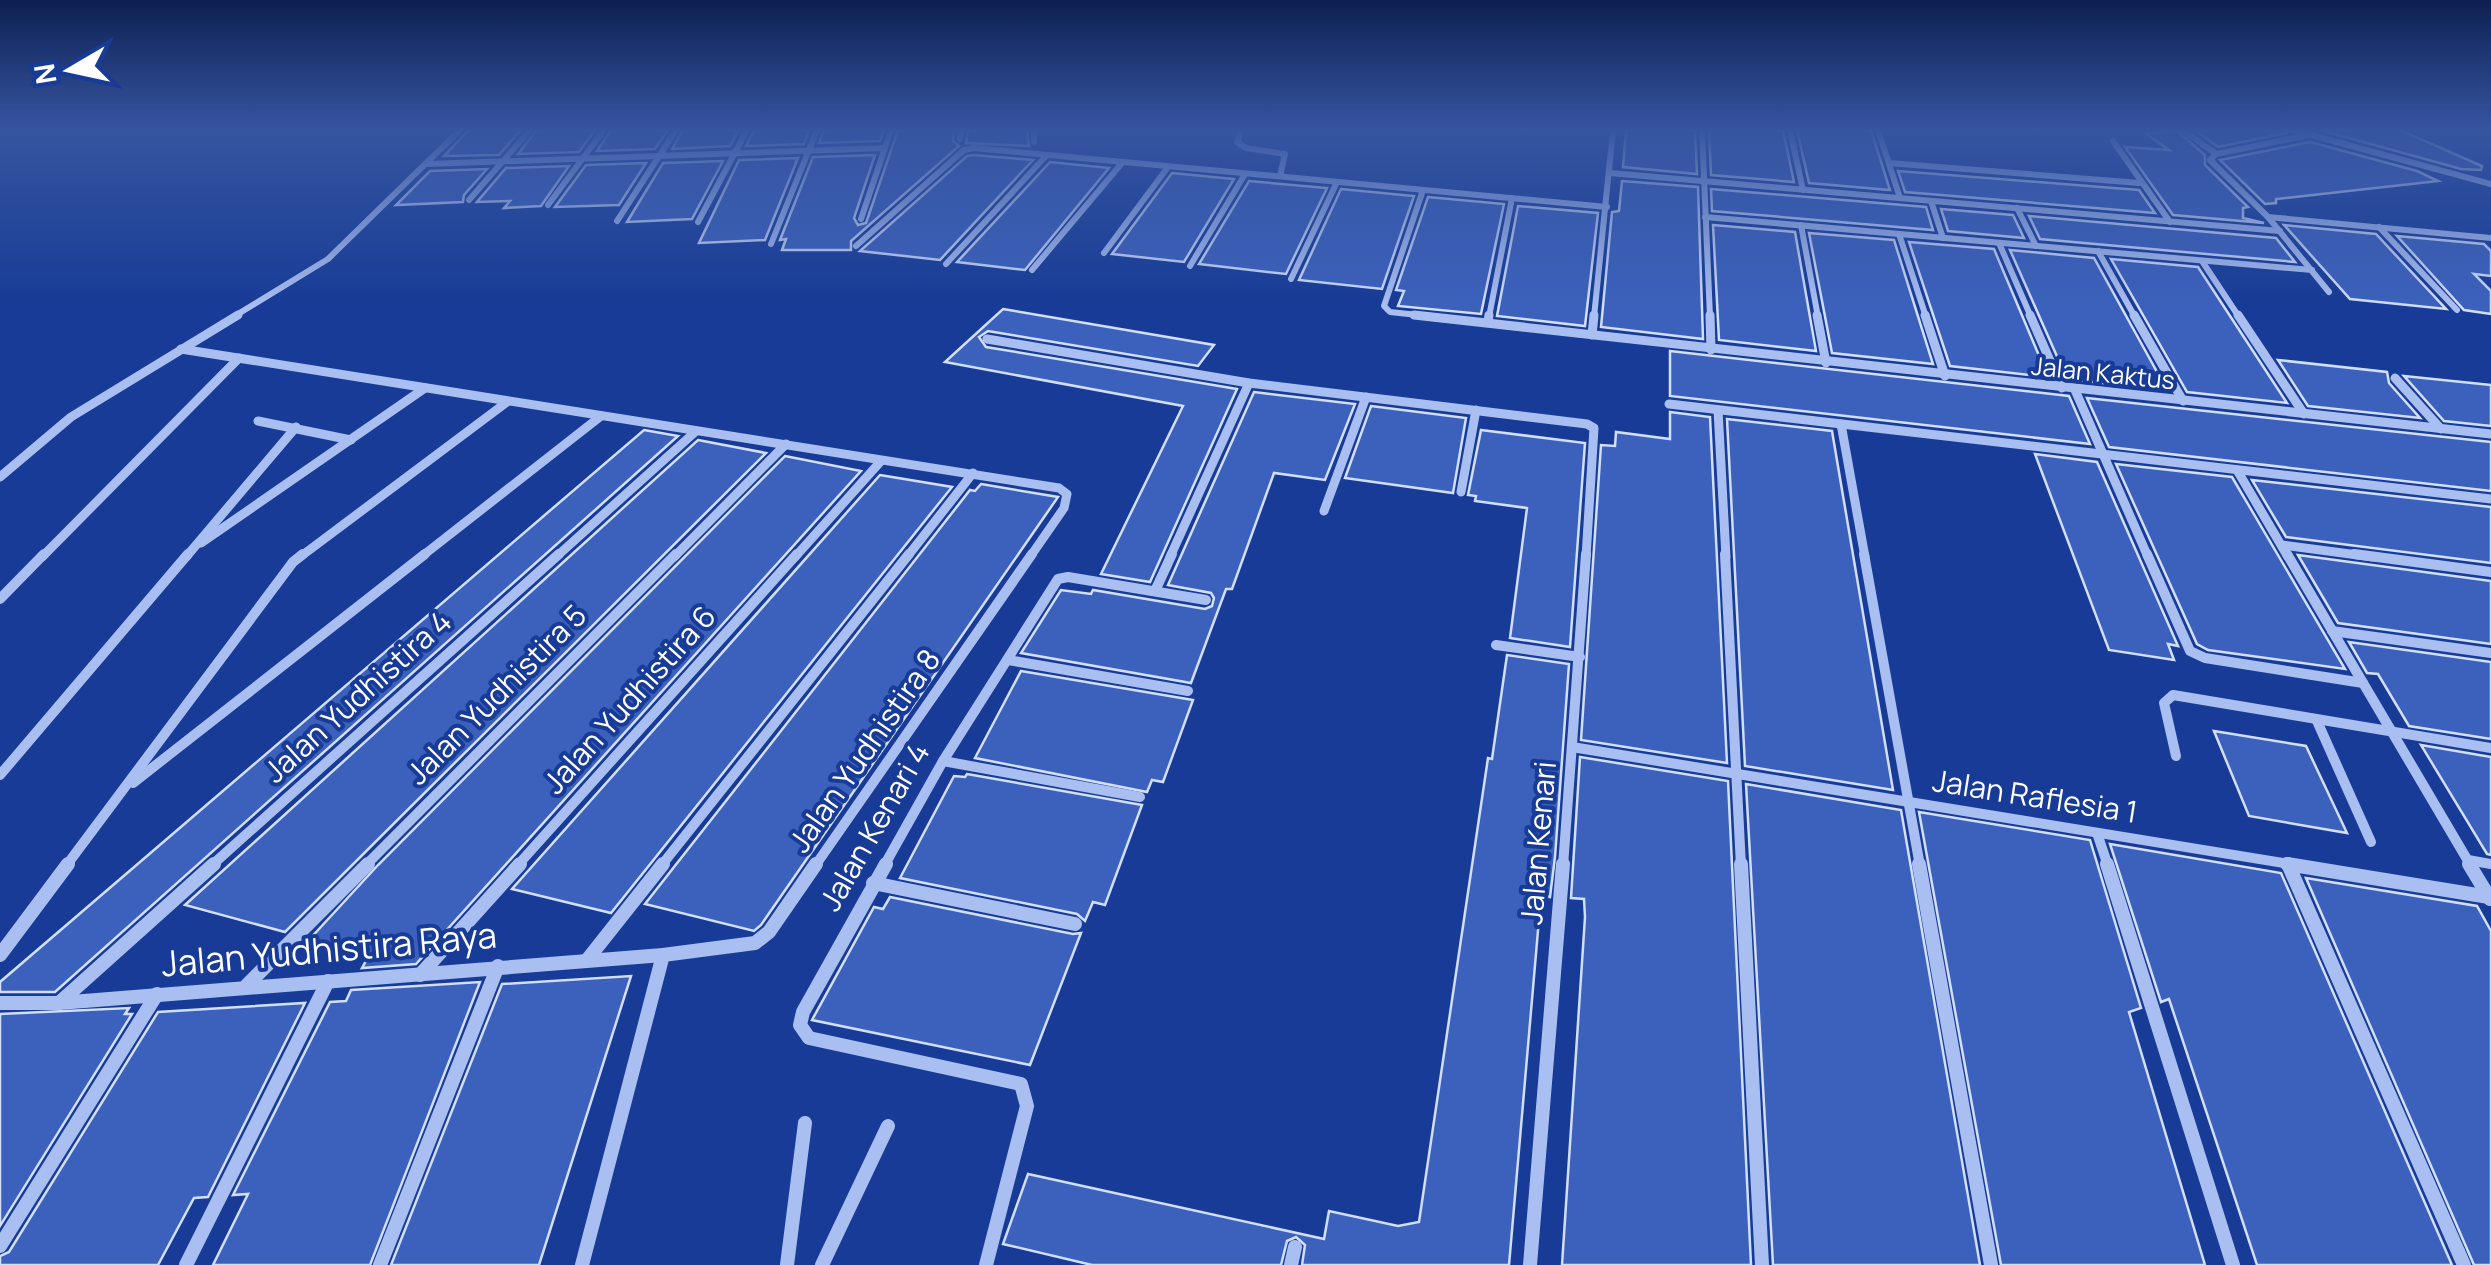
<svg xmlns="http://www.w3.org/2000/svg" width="2491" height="1265" viewBox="0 0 2491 1265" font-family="Manrope,sans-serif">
<rect width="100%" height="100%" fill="#173b96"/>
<g fill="#3c61bc" stroke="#d1defc" stroke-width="2.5">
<polygon points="469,130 521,130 499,155 444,156"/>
<polygon points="537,130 595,130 579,152 518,154"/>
<polygon points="611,130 668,130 655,149 597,151"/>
<polygon points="683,130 739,130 730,146 672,149"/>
<polygon points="754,130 809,130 804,144 746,146"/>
<polygon points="824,130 884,130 880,141 819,143"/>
<polygon points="898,130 954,130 953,141 959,146 851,241 851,250 782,250 786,239 780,240 813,157 875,155 854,218 858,225 866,223"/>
<polygon points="968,130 1027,130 1029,146 966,143"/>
<polygon points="1626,130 1695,130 1697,174 1623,167"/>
<polygon points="1709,130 1783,130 1794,182 1711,175"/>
<polygon points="1797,130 1871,130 1890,190 1809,183"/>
<polygon points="2154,130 2176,130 2205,155 2205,165 2248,207 2243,208 2243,218 2264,223 2173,215 2125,147 2169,150 2145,133 2159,133"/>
<polygon points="2195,130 2286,130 2287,133 2218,147"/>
<polygon points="2320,130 2400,130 2482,166 2481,170 2461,169"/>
<polygon points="2310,142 2417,171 2438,181 2276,199 2276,203 2265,204 2220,160"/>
<polygon points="974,155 1033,160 940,260 860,251 967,156"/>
<polygon points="798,158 765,240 699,243 739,160"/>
<polygon points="723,161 692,219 627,222 663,163"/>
<polygon points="1050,162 1109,168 1025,270 957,262"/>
<polygon points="646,163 619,205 555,207 586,165"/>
<polygon points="569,166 541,206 504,208 510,201 477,202 506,168"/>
<polygon points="487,169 464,195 463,202 396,205 430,171"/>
<polygon points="1898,171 2139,190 2155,213 1905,192"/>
<polygon points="1172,173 1234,179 1184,262 1112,254"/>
<polygon points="1249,181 1327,188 1286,274 1199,264"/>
<polygon points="1622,181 1698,187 1703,339 1601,327 1612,212 1619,211"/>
<polygon points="1341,189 1414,196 1382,289 1299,280"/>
<polygon points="1711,189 1926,207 1933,230 1712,211"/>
<polygon points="1428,197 1504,204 1481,314 1398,306 1404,291 1396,290"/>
<polygon points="1518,206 1598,213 1585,326 1497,316"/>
<polygon points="1941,209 2013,215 2024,238 1948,231"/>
<polygon points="2029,216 2276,238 2295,262 2040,239"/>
<polygon points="1713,225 1795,232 1816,351 1719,340"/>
<polygon points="2284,225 2376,234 2446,309 2350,299"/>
<polygon points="1809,233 1894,240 1933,364 1832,353"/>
<polygon points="2397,236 2484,244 2491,251 2491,276 2474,274 2491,291 2491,314 2464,310"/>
<polygon points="1909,242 1994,249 2048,377 1950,366"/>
<polygon points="2010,250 2094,258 2167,390 2067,379"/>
<polygon points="2111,259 2198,267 2287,403 2187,392"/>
<polygon points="1003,309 1214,345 1198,366 988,331 979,337 986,347 1237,389 1150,582 1101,574 1183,406 945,362"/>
<polygon points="1670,351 2069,396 2090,444 1670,396"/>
<polygon points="2278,360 2387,372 2389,383 2420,418 2308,406"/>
<polygon points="2404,376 2491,385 2491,426 2444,421"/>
<polygon points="1254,392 1355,404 1325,480 1274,473 1232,589 1226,589 1191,683 1021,653 1061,590 1091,594 1093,590 1205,609 1212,606 1214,598 1211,593 1168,585"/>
<polygon points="2087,398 2491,442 2491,491 2109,447"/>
<polygon points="1371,406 1466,418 1453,493 1345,478"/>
<polygon points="1670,412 1710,417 1727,763 1581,740 1601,445 1615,446 1616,432 1670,439"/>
<polygon points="1727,419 1832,431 1893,790 1745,766"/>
<polygon points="644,430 678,436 55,992 0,992 0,982"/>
<polygon points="1481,430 1585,443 1570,647 1510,638 1527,508 1475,501 1476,496 1468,495"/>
<polygon points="698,440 766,453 285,932 185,905"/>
<polygon points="2035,454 2097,462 2178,646 2168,644 2174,660 2109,650"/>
<polygon points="785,456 861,471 416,964 362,968 367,959 307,942 378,865"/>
<polygon points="2116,464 2232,477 2345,669 2208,650 2197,644"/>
<polygon points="880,475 952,487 611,913 512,889"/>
<polygon points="2252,480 2491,507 2491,563 2286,537"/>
<polygon points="981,484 1058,497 761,925 754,931 645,904 970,490 975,491"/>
<polygon points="2298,555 2491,581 2491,644 2338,623"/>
<polygon points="2349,642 2491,662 2491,739 2409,726 2378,674 2367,673"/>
<polygon points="1507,655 1569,664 1555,857 1550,897 1541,896 1509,1265 1302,1265 1305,1245 1296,1237 1287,1241 1281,1265 1092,1265 1003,1244 1028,1174 1324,1239 1329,1211 1398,1226 1419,1222 1488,758 1492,759"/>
<polygon points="1021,671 1193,700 1163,782 1152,780 1147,792 975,758"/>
<polygon points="2214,731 2306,746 2347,833 2249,816"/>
<polygon points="2421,745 2491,757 2491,855 2487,854"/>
<polygon points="1580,757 1728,781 1751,1265 1562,1265 1585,917 1584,899 1571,898"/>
<polygon points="967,774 1142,805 1105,905 1093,902 1085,921 1077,914 900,878 954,776 965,777"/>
<polygon points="1746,784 1901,810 1980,1265 1773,1265"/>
<polygon points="1919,812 2090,840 2141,1008 2129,1012 2205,1265 2001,1265"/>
<polygon points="2110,844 2281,873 2452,1265 2257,1265 2169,999 2161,1002"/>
<polygon points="2306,878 2477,906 2491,931 2491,1265 2474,1265"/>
<polygon points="890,897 1073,934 1081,933 1030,1065 812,1020 874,907 883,909"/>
<polygon points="631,976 539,1265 391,1265 502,984"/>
<polygon points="480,982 370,1265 213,1265 248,1194 233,1195 330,1002 346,1001 351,990"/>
<polygon points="305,1003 208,1197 194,1198 158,1265 0,1265 0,1256 9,1252 158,1012"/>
<polygon points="129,1008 125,1014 132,1014 0,1226 0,1014"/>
</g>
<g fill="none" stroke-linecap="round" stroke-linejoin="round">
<g stroke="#aabff1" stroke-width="6">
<polyline points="1034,130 1034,142"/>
<polyline points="1241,130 1237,142 1246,148 1285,154 1280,176"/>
<polyline points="1702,130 1710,317"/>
<polyline points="1790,130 1803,190"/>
<polyline points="1878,130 1900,198"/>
<polyline points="2183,130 2216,154"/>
<polyline points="2293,130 2491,184"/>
<polyline points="2309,135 2216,154 2210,160 2268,217 2329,292"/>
<polyline points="960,139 961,130"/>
<polyline points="2113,141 2170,222"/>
<polyline points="1889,163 2140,183"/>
<polyline points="426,164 885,148"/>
<polyline points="1610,173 2280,231"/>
<polyline points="1423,190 1384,306 1390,312 1436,317"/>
<polyline points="469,200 530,130"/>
<polyline points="1931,201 1943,238"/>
<polyline points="548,205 604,130"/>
<polyline points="2017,208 2036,246"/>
<polyline points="1705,217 2312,270"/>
<polyline points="2268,217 2491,238"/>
<polyline points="861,219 891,130"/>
<polyline points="617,221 676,130"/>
<polyline points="698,222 747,130"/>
<polyline points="1801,225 1818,317"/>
<polyline points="2379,227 2457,310"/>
<polyline points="1899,234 1926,317"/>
<polyline points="1999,243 2031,317"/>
<polyline points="771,244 817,130"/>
<polyline points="856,246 964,150 974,148 1607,207"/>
<polyline points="2098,251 2135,317"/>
<polyline points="1104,253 1168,167"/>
<polyline points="2202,261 2239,317"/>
<polyline points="946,264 1046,156"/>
<polyline points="1190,266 1245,174"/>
<polyline points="1032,270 1122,163"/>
<polyline points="1291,279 1337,182"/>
<polyline points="233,317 328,259 460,130"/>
<polyline points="1489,317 1512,198"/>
<polyline points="1594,317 1613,130"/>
</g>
<g stroke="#aabff1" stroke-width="9">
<polyline points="1414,315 2491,434"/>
<polyline points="1710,315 1711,350"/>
<polyline points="1817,315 1826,363"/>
<polyline points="1925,315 1945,376"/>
<polyline points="2030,315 2062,388"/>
<polyline points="2134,315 2183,401"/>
<polyline points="2238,315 2304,414"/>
<polyline points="1488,322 1489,315"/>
<polyline points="1592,335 1594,315"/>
<polyline points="987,339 1249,383 1587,424 1594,428 1586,557"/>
<polyline points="181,349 1059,488 1067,494 1064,508 1030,557"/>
<polyline points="2395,378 2441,429"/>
<polyline points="2075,390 2148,557"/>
<polyline points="1669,404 2491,499"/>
<polyline points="1718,410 1726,557"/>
<polyline points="258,421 351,440"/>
<polyline points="1841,424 1865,557"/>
<polyline points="2237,470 2288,557"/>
<polyline points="0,477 71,417 238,315"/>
<polyline points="1461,492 1476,410"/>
<polyline points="1324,511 1366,397"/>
<polyline points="201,543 425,388"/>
<polyline points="2282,545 2373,557"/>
<polyline points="42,557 239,358"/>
<polyline points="186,557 296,427"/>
<polyline points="300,557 507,402"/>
<polyline points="421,557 601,416"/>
<polyline points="556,557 695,432"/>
<polyline points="674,557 786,444"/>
<polyline points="795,557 881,461"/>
<polyline points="907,557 973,473"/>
<polyline points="1170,557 1249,383"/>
</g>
<g stroke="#aabff1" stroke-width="10">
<polyline points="1725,554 1741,866"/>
<polyline points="1864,554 1920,866"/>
<polyline points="2147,554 2190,651 2205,658 2363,683"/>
<polyline points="2287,554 2471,866"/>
<polyline points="2354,554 2491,572"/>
<polyline points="1155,591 1172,554"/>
<polyline points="0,599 44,554"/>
<polyline points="2332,631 2491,653"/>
<polyline points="1496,645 1580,657"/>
<polyline points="1008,660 1188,691"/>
<polyline points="2317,721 2371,842"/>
<polyline points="1572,747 2302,866"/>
<polyline points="2176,756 2164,703 2173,695 2491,748"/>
<polyline points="943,761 1140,797"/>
<polyline points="0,775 188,554"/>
<polyline points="133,783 425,554"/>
<polyline points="2097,833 2108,866"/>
<polyline points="2468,860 2491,864"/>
<polyline points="66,866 293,562 303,554"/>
<polyline points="211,866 559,554"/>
<polyline points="365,866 676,554"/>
<polyline points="517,866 797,554"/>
<polyline points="661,866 909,554"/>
<polyline points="815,866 1032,554"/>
<polyline points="884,866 943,761 1058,579 1068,577 1206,600"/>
<polyline points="1563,866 1586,554"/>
</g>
<g stroke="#aabff1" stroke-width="14">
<polyline points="886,864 803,1012 800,1025 809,1038 1021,1084 1027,1106 986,1265"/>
<polyline points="1741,864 1762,1265"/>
<polyline points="1919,864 1991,1265"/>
<polyline points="2107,864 2233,1265"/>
<polyline points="2287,864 2489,897"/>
<polyline points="2288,864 2464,1265"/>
<polyline points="2469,864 2490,899"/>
<polyline points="873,883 1075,924"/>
<polyline points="0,955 68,864"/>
<polyline points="587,960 663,864"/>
<polyline points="420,975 520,864"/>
<polyline points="247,985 368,864"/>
<polyline points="0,1003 59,1003 663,955 755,943 769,932 816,864"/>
<polyline points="59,1003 214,864"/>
<polyline points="0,1246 157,994"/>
<polyline points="186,1265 328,981"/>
<polyline points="380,1265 498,966"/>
<polyline points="582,1265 663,955"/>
<polyline points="787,1265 805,1123"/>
<polyline points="822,1265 888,1126"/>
<polyline points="1291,1265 1295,1247"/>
<polyline points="1530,1265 1563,864"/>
</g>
</g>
<linearGradient id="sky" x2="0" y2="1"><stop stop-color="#0d2052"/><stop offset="0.42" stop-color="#3655a0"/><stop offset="1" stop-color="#3655a0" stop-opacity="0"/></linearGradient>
<rect width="2491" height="307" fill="url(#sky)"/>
<g text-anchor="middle" stroke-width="8" stroke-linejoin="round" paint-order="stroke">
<g font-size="25" fill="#fff" stroke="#173b96">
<text transform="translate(2103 373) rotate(6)" y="9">Jalan Kaktus</text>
</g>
<g font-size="30" fill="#fff" stroke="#173b96">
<text transform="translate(497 695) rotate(-45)" y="10">Jalan Yudhistira 5</text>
<text transform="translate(358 697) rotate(-42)" y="10">Jalan Yudhistira 4</text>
<text transform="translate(630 700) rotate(-48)" y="10">Jalan Yudhistira 6</text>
<text transform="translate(865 751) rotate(-55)" y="10">Jalan Yudhistira 8</text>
<text transform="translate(2035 797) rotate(9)" y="10">Jalan Raflesia 1</text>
<text transform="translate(875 827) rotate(-60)" y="10">Jalan Kenari 4</text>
<text transform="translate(1539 843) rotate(-85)" y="10">Jalan Kenari</text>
</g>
<g font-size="35" fill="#fff" stroke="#173b96">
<text transform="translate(329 950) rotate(-5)" y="12">Jalan Yudhistira Raya</text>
</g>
</g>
<g transform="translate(70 70) rotate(261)" stroke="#173b96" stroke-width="8" paint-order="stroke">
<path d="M0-8L18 38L0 25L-18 38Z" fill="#ffffff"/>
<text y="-15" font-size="28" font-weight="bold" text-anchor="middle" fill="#ffffff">N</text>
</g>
</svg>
